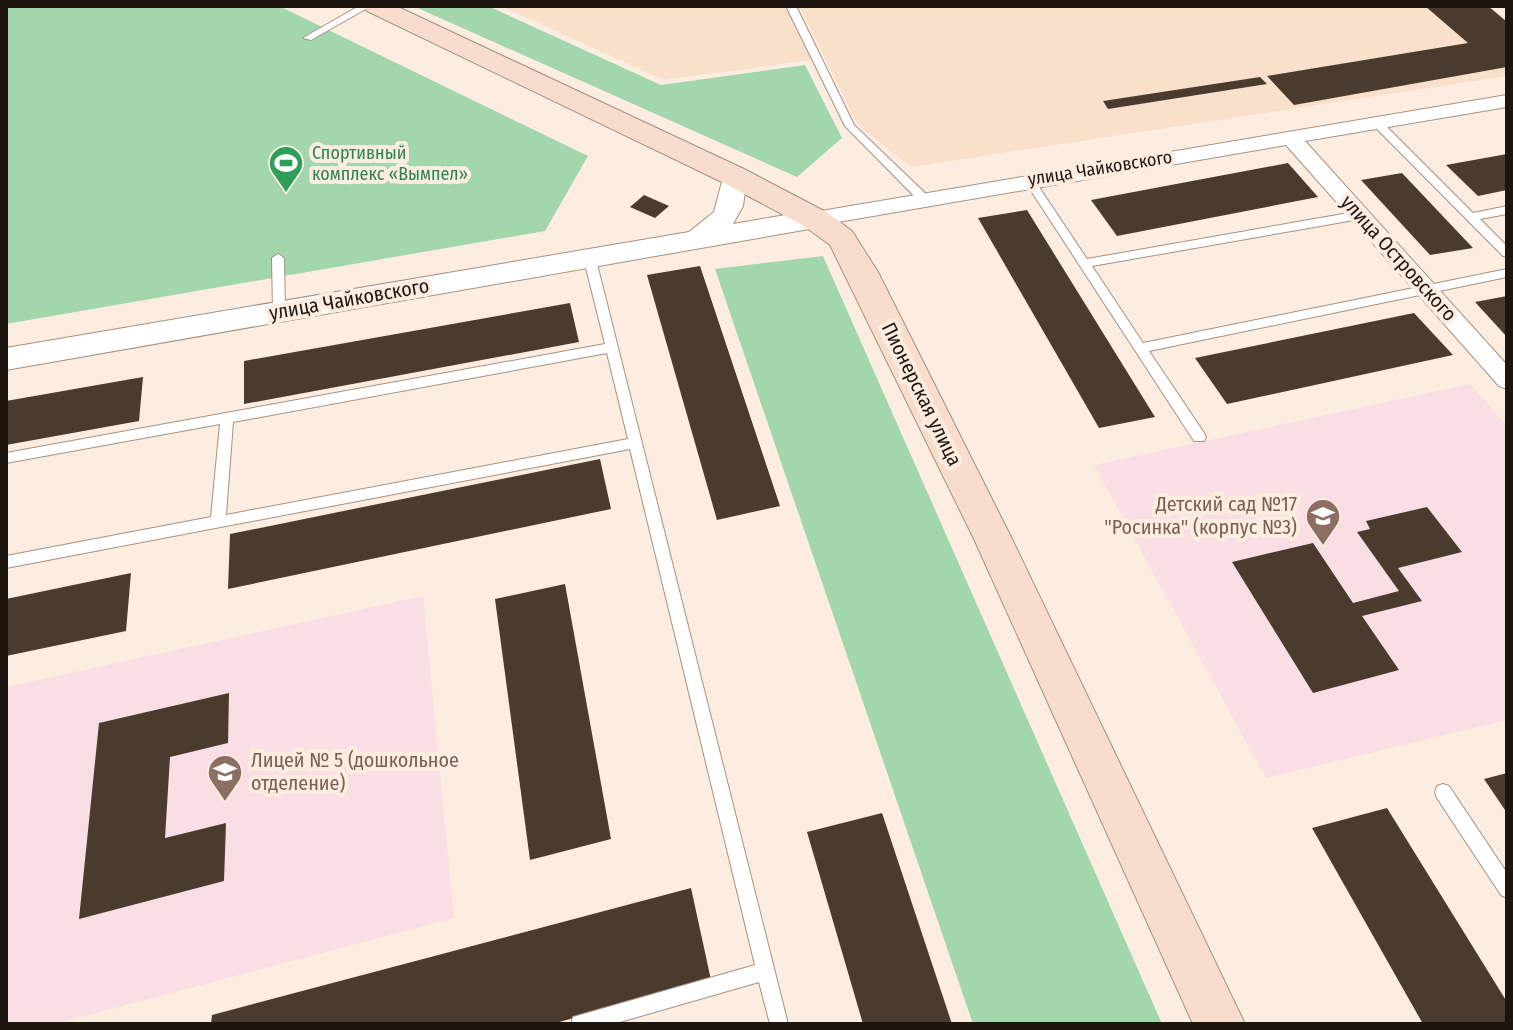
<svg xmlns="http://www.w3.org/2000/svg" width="1513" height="1030" viewBox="0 0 1513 1030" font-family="'Fira Sans Condensed',sans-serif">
<rect width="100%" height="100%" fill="#fdede0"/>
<g fill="#f9e0ca">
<polygon points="500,6 785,6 811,60 664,80"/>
<polygon points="799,6 1490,6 1507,20 1507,76 911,167 858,125"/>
</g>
<g fill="#f9dfe3">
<polygon points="1470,384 1507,426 1507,720 1266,778 1094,465"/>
<polygon points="423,596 454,918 55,1024 6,1024 6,687"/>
</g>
<g fill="#a2d6ad">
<polygon points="6,6 279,6 588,156 545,231 6,324"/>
<polygon points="413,6 488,6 661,85 805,65 842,138 797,177"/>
<polygon points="823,256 1162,1024 973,1024 715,269"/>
</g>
<g fill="#4a3b2e">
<polygon points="1425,6 1488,6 1507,22 1507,67 1294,105 1267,76 1468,43"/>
<polygon points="1260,77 1267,84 1108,109 1103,101"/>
<polygon points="1507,154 1507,190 1478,196 1446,165"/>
<polygon points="1288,163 1318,197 1117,236 1091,200"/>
<polygon points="1402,173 1473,248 1430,255 1361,180"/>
<polygon points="644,195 669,206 655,218 630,207"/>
<polygon points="1027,210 1155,417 1099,428 978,218"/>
<polygon points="700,266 780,506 717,520 647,275"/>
<polygon points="1507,296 1507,337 1475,302"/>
<polygon points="570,303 579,342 244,404 244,361"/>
<polygon points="1414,313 1453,355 1227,404 1195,358"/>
<polygon points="143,377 139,421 6,445 6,401"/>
<polygon points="600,459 611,509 228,589 230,534"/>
<polygon points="1427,507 1462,552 1398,568 1422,601 1362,616 1399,670 1313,693 1232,562 1313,543 1353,603 1399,591 1357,532 1370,529 1366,521"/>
<polygon points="131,573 126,631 6,656 6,599"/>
<polygon points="565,584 611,839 530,860 495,599"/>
<polygon points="229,693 228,743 170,757 165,838 226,823 224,881 79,919 99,723"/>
<polygon points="1507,773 1507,813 1484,779"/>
<polygon points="1387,808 1507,1002 1507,1024 1423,1024 1312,828"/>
<polygon points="882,813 952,1024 863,1024 807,832"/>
<polygon points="691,888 711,980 552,1024 211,1024 212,1015"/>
</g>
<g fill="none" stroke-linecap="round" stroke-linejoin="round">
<g stroke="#a39282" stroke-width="2">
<g id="service">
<polygon points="359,6 371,6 311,40 303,38"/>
<polygon points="786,6 796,6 854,125 927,195 927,201 919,201 845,126"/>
<polygon points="1376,119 1380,120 1473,213 1507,206 1507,214 1480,219 1507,246 1507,257 1503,256 1372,124 1372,120"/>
<polygon points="1029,177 1033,178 1087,259 1360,211 1366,215 1360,219 1092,266 1143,343 1507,269 1507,277 1149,351 1204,433 1206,437 1204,441 1194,441 1024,180"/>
<polygon points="278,254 284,258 285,311 279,315 273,311 272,258"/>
<path d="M 590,256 L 596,260 L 788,1024 L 770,1024 L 759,982 L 613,1024 L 571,1024 L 573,1017 L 755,965 L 630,449 L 6,568 L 6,556 L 211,517 L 220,424 L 6,463 L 6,453 L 605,344 L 584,260 ZM 607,353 L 628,439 L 226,515 L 233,422 Z"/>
<polygon points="1443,784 1449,786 1507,873 1507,898 1501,895 1437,798 1435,792 1437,786"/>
</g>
</g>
<g stroke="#a39282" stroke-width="2">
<polygon id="minor" points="1507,95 1507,107 1305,141 1507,365 1507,389 1499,386 1286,145 815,226 805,219 815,212"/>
</g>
<g stroke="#a39282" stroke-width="2">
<polygon id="tertiary" points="734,168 743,170 747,176 743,206 733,224 815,210 825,213 829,219 825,225 815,228 6,370 6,348 689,232 714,212 725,170"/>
</g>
<g stroke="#a39282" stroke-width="2">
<polygon id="secondary" points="364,6 396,6 744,169 826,212 852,231 878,272 1012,539 1245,1024 1193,1024 974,539 830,245 804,226 724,183 367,11"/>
</g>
<use href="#service" fill="#fff" fill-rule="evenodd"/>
<use href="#minor" fill="#fff" fill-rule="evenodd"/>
<use href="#tertiary" fill="#fff" fill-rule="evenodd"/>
<use href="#secondary" fill="#f8dccd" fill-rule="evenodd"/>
</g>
<defs>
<g id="stadium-pin" transform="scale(1.8)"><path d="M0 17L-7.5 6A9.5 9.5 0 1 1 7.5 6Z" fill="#2e9e5b" stroke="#fdede0"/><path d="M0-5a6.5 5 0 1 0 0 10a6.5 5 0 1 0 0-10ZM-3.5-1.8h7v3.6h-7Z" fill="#fff"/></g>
<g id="school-pin" transform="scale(1.8)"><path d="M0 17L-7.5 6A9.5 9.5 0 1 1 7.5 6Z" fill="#8d6e63" stroke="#fdede0"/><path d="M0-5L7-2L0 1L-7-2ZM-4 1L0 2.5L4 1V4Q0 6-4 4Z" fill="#fff"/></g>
</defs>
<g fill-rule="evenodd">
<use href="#stadium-pin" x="286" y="163"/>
<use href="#school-pin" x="1323" y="516"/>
<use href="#school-pin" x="225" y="772"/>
</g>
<g text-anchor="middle" stroke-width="8" stroke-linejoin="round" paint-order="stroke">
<g font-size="18" fill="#27864d" stroke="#fdede0" text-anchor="start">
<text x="312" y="159">Спортивный<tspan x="312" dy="21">комплекс «Вымпел»</tspan></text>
</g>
<g font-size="18" fill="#1c1510" stroke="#fdede0">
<text transform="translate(1100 168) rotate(-9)" y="6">улица Чайковского</text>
</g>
<g font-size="20" fill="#1c1510" stroke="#fdede0">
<text transform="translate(1399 258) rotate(48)" y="7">улица Островского</text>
<text transform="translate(349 299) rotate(-10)" y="7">улица Чайковского</text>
<text transform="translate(922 394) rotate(64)" y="7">Пионерская улица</text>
</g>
<g font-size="20" fill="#785e54" stroke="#fdede0" text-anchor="end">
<text x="1297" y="511">Детский сад №17<tspan x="1297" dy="23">"Росинка" (корпус №3)</tspan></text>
<text x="251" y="767" text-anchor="start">Лицей № 5 (дошкольное<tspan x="251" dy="23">отделение)</tspan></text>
</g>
</g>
<rect width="1513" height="1030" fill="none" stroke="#1c1510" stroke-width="16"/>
</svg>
